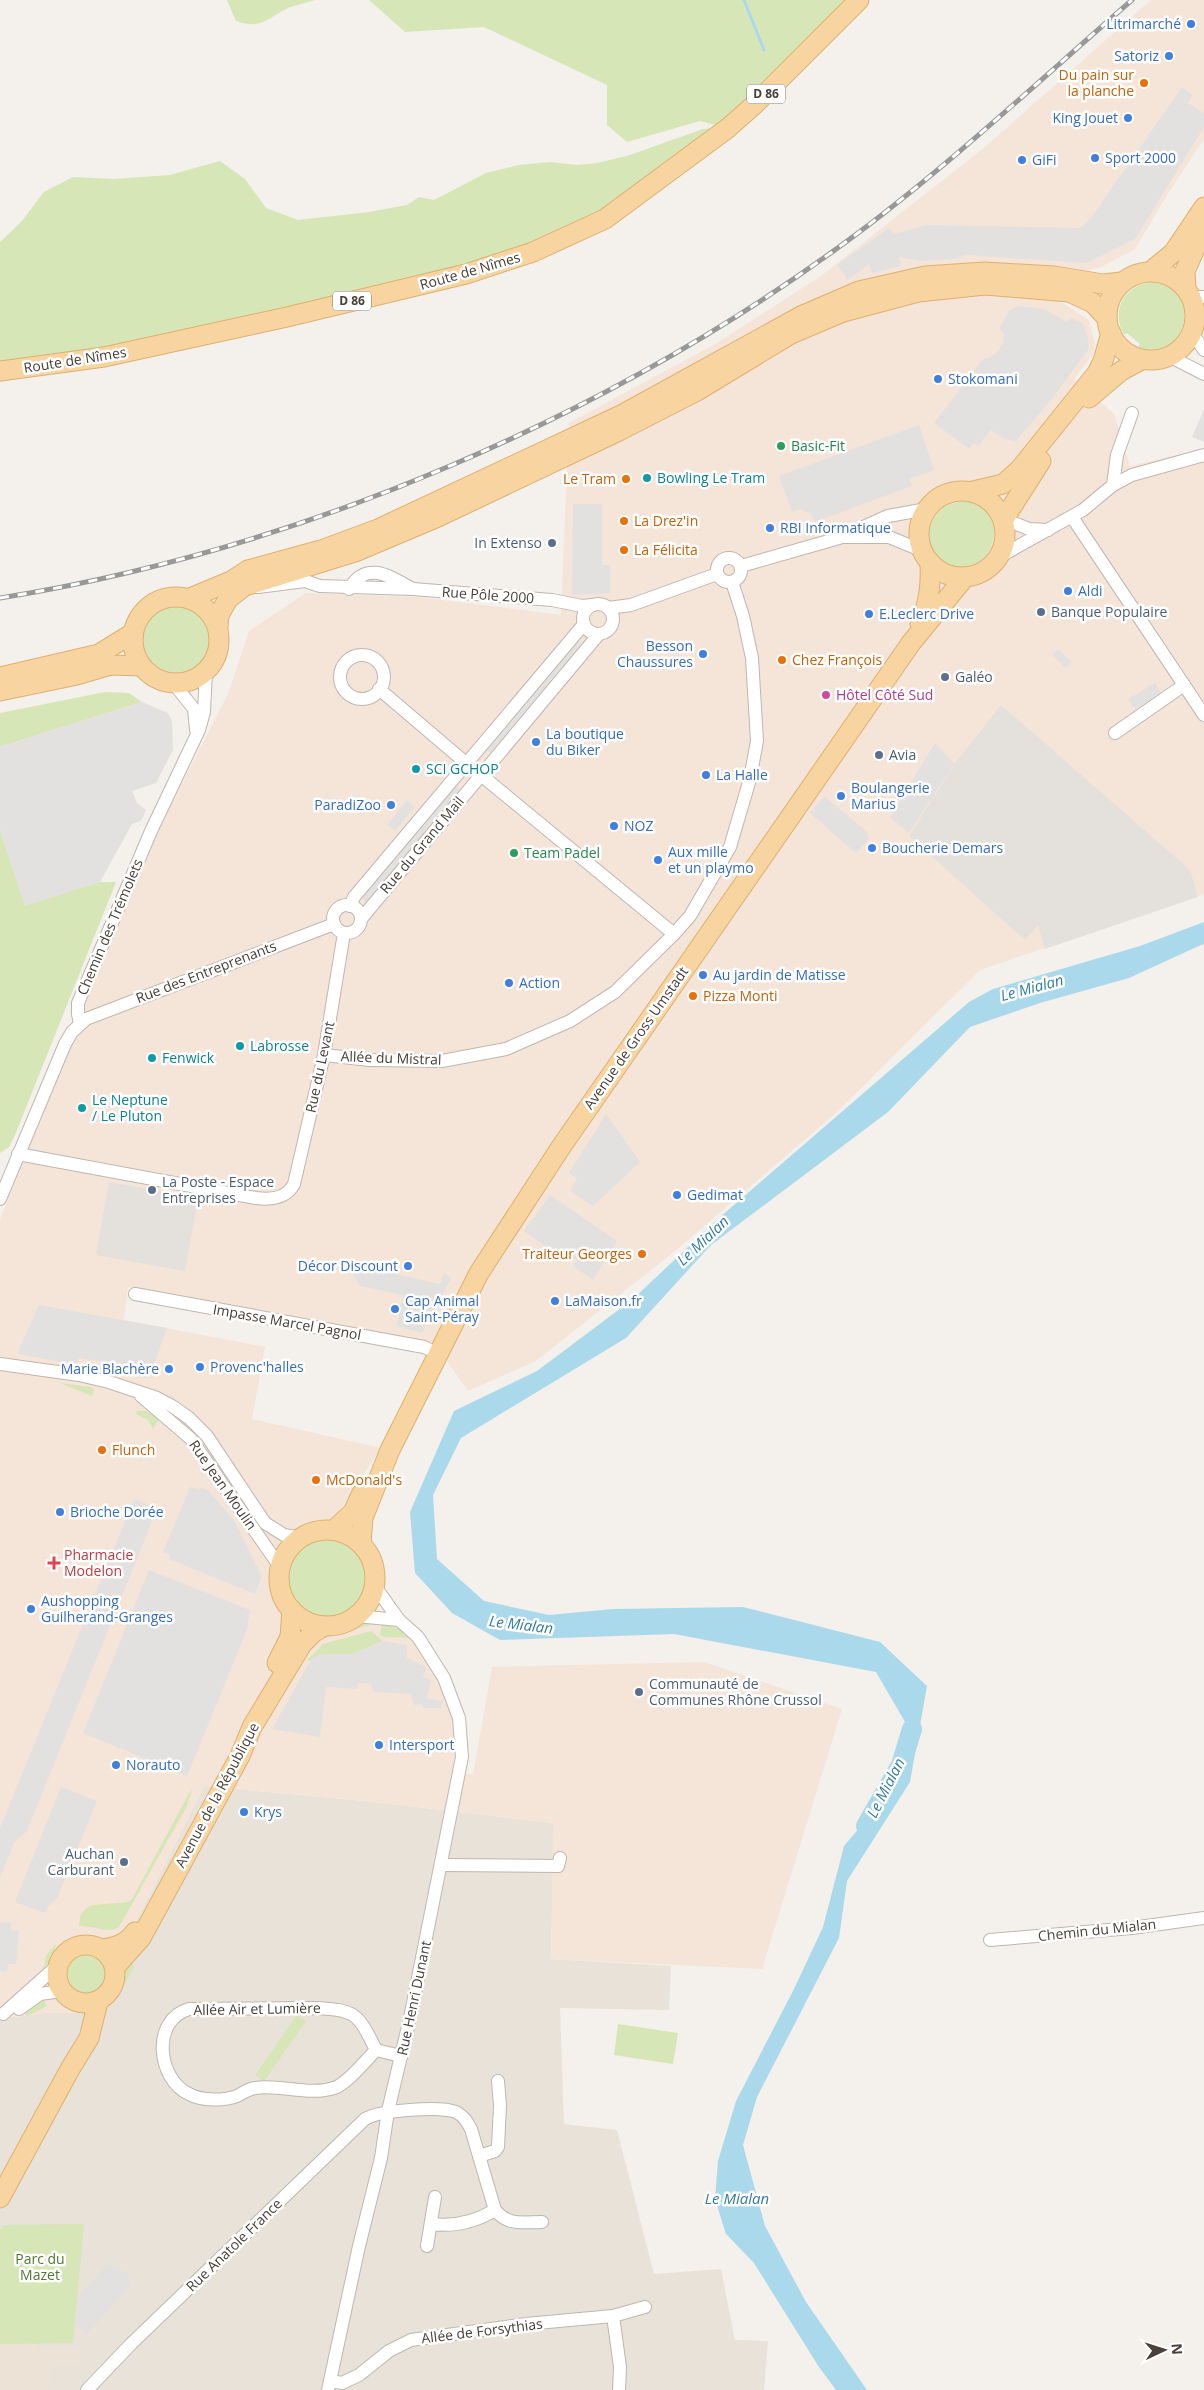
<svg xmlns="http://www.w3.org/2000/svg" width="1204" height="2390" viewBox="0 0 1204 2390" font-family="'Open Sans',sans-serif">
<rect width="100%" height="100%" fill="#f4f0eb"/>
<polygon fill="#e8e2d9" points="204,1786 365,1801 554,1823 551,1959 671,1966 669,2010 560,2008 564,2124 617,2130 654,2274 721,2269 735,2340 768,2341 764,2390 0,2390 0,2019 45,2013 90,2013"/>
<polygon fill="#f4e5d8" points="1151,0 1204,0 1204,139 1170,190 1135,249 1101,267 1084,271 1059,270 1055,298 1089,320 1095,344 1093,354 1074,379 1114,414 1130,466 1204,449 1204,894 980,970 837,1112 675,1251 536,1361 468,1391 435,1344 268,1315 128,1287 124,1320 265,1347 252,1419 381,1448 335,1517 330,1520 302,1527 284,1541 276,1551 270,1563 274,1600 285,1616 307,1631 333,1633 371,1623 387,1625 413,1640 424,1654 448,1700 455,1720 456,1756 455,1770 473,1775 492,1667 704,1662 842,1709 762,1969 551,1959 553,1823 365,1801 204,1786 90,2013 45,2013 0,2019 0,1220 91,988 158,830 228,694 249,631 306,593 418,597 561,615 569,423 717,343 821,276 985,147"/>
<g fill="#e4e0dc">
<polygon points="1001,705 1190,870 1198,897 1045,949 1038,925 1025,940 909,836 956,762"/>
<polygon points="109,1182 198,1198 185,1271 96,1255"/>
</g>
<polygon fill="#ece3d6" points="36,2344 36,2349 80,2350 80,2366 51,2365 49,2390 0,2390 0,2345"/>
<g fill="#d6e6b6">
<path d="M 216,0 L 315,0 C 306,3 296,5 288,8 C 267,18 262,30 236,21 L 227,0 Z"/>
<polygon points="369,0 844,0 728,128 605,219 466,274 0,371 0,242 22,221 44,192 73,177 114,179 170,175 220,161 245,179 266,208 298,220 369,212 407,205 419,197 434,200 486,173 519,165 550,162 578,165 597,163 627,156 703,129 723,127 700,121 627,142 607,125 607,85 484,27 405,32"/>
<path d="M 1153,282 C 1204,289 1189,363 1138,347 L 1140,344 L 1127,333 L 1124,335 C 1110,310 1125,284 1153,282 Z"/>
<path d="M 964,501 C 1014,504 996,576 953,568 C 927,564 921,528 940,511 C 947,504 955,503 964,501 Z"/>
<circle cx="177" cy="639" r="34"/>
<polygon points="105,692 129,693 142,702 0,747 0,713"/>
<polygon points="0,830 25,905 100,882 116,882 15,1135 9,1147 0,1153"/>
<polygon points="60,1383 91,1387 94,1390 92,1396"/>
<polygon points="137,1411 146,1411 159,1419 153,1429 148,1420 136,1414"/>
<circle cx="326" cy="1578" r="40"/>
<polygon points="360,1623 377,1623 321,1639 324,1634 344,1630"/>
<polygon points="382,1624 398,1628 412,1638 383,1637 380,1634"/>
<polygon points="371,1631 383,1641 353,1654 320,1655 309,1661 307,1660 323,1644"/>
<path d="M 192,1788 L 187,1806 L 119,1927 C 108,1935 93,1925 79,1926 L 80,1916 L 86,1908 L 93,1905 L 128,1902 L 132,1899 Z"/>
<polygon points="56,1944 54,1955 43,1969 47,1954"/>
<circle cx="86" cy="1974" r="19"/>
<path d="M 131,1961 L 134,1967 L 118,1997 L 114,1998 C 126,1984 118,1975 131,1961 Z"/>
<polygon points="42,1997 47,2006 26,2017 26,2011"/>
<polygon points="297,2015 306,2021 264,2081 255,2075"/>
<polygon points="618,2024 678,2033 673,2064 614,2055"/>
<polygon points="84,2224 73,2343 0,2344 0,2230 3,2225"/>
</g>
<g fill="#e3e1df">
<polygon points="1182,87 1193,95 1188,103 1204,113 1204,127 1135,239 1087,263 966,255 953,259 921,261 899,257 901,266 872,273 869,264 848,280 837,265 889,228 894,234 926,225 1080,228 1091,218"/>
<polygon points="1019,306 1044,309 1067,322 1071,318 1083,324 1088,338 1088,350 1051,400 1016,441 1004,439 991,430 978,446 973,443 969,449 934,423 983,359 989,358 998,351 1003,343 1004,334 999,328 1010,310"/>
<polygon points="1204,409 1204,442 1192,437"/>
<polygon points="919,425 934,470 909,479 912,486 815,522 811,514 800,509 792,512 779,476"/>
<polygon points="573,504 602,504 602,565 610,565 610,593 572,595"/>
<polygon points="575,639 583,646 492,754 484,748"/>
<polygon points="1058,649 1072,662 1066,668 1052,655"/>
<polygon points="1155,683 1161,693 1135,709 1128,699"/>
<polygon points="142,702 168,713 172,721 173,750 156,783 132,791 137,803 146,810 141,821 132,824 100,882 25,906 0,830 0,747"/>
<polygon points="935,743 954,764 909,833 890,817"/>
<polygon points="454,785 462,791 368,904 360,897"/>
<polygon points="824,796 867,832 869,839 856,853 810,813"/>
<polygon points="407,800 415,807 395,831 387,825"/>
<polygon points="606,1114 640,1162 593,1206 570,1191 577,1178 569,1173"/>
<polygon points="550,1195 617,1241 593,1280 573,1266 577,1260 564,1251 560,1257 524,1231"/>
<polygon points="369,1263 374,1269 440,1284 444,1273 451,1278 422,1333 397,1326 403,1295 360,1286 351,1271"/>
<polygon points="39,1305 167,1328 149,1378 111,1371 112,1363 79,1358 78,1365 18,1354 20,1347"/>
<polygon points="190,1487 198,1489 203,1488 209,1491 234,1520 262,1577 255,1594 169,1559 170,1555 163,1552"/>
<polygon points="134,1499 157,1509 27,1831 14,1843 0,1877 0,1828"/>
<polygon points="149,1570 250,1610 247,1630 187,1776 83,1733"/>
<polygon points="383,1641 407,1645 407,1658 426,1667 423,1677 431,1680 427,1699 443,1701 441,1708 423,1708 422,1704 414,1705 411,1694 373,1692 371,1684 358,1683 357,1689 326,1687 320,1737 272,1729 312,1658 323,1654 353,1654"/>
<polygon points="61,1787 97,1801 57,1898 48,1907 45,1913 15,1902"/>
<polygon points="0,1922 11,1923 11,1930 19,1931 16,1964 8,1964 7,1972 0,1971"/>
<polygon points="106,2266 128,2272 130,2285 87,2334 75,2325 77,2298"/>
</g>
<polygon fill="#abd9ec" points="1204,922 1204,944 1201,945 1129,978 1040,1003 970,1027 888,1112 711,1245 626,1338 461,1438 433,1495 437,1559 484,1601 549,1615 613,1609 743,1607 880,1642 927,1686 910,1782 847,1881 839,1938 757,2097 743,2145 765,2226 806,2302 867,2390 836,2390 819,2367 754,2263 726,2234 715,2199 718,2161 736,2101 794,1989 823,1927 844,1846 886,1796 904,1759 905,1722 876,1672 674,1634 500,1640 452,1613 415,1573 410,1512 454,1411 537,1371 633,1299 719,1218 969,1002 993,989 1140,946"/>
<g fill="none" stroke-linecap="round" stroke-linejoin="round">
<polyline stroke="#abd9ec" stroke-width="3" points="744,0 764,50"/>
<polyline stroke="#abd9ec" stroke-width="20" points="866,1826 901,1765 912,1729"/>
<g stroke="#bfb7ae" stroke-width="14">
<g id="minor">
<polyline points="1191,297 1204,297"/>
<polyline points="1195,324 1204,314"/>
<polyline points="1192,333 1204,350"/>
<polyline points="1169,356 1204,374"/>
<polyline points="1113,485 1117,455 1132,413"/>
<polyline points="1072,517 1204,715"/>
<polyline points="1004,519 1029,529 1048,530"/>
<polyline points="844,537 889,537 923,551"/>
<polyline points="999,557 1083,510 1113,485 1132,475 1204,455"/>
<circle cx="729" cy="570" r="12"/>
<polyline points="741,566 839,538 888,516 927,509"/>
<polyline points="258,587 305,581 320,586 413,589 552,600 582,606 593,605"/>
<path d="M 349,589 C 366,560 389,576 411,588"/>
<circle cx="598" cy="619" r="15"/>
<polyline points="608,608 631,605 717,574"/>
<circle cx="362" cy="677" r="22"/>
<polyline points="174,684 194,709 196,730"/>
<polyline points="379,689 466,763"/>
<polyline points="1115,733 1184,685"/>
<polyline points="481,775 674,934"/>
<circle cx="347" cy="919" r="14"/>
<polyline points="350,906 354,897 584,624"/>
<polyline points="361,919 599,634"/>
<polyline points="80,1024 78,1014 78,1003 151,831 199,730 204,712 206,671"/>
<polyline points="324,1055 370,1060 442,1061 506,1049 570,1021 615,992 674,934 690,916 730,847 750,779 757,741 752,658 743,616 732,582"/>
<path d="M 18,1154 L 256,1198 C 271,1200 286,1199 294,1184 L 324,1055 L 344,933"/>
<polyline points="0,1199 65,1044 72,1032 86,1019 334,924"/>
<polyline points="135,1294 424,1347 439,1354"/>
<polyline points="0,1364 79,1375 109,1382 157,1398 172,1406 189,1418 207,1436 265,1523 284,1535 301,1538"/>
<polyline points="141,1396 191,1439 280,1567"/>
<polyline points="356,1616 399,1620"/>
<polyline points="441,1865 558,1866 560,1858"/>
<polyline points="990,1940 1132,1928 1204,1918"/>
<polyline points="19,2009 40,1994 61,1991"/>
<polyline points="3,2014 58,1965"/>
<path d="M 376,2050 C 366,2060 347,2084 334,2088 C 309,2096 280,2084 255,2088 C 248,2089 243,2093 237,2096 C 224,2101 202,2101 189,2094 C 157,2079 151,2020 189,2009 L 316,2008 C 357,2010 358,2014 376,2050 L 401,2056"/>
<polyline points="479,2156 495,2151 498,2147 500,2106 498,2081"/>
<path d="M 495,2210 C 508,2226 522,2222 542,2222"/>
<polyline points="427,2246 435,2197"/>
<polyline points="613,2316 620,2367 619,2390"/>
<polyline points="330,2381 342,2383 359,2375 389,2351 411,2340 526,2324 613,2316 645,2307"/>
<path d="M 87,2390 L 131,2344 L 365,2119 C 380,2110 440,2106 456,2112 C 464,2116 467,2122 471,2129 L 495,2210 C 475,2222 454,2227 431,2224"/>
<polyline points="328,2390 359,2246 381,2158 388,2111 410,2018 462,1757 459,1718 444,1678 418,1637 399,1620 374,1585"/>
</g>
</g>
<g stroke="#ddb070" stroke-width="21">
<g id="primary">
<polyline points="1151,271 1173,253 1204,207"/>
<circle cx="1151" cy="316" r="44"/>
<polyline points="1186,289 1185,271 1204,229"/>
<polyline points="0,371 104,357 287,317 466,274 533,252 605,219 728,128 754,105 859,0"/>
<polyline points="1089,398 1121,371 1143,359"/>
<circle cx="962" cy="534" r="43"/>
<polyline points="973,491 1003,484 1020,469 1097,373 1103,361 1111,333"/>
<polyline points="1004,519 1041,461"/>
<circle cx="176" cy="640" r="43"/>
<polyline points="190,598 231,581 248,570 321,550 378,529 623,414 801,316 859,291 925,276 985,272 1054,276 1103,284 1122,282"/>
<path d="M 920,624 C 929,603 931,585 930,562"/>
<polyline points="218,627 219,615 228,599 245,586 355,552 438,517 619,431 697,391 791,334 843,312 918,292 985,285 1069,292 1093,303 1107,318"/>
<polyline points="0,677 99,654 133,633"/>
<polyline points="0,691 77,675 111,665 141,666"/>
<polyline points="334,1530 353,1512 362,1493"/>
<circle cx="327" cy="1578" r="48"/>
<polyline points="361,1544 363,1518 390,1450 479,1273 561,1147 911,643 965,577"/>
<polyline points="277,1663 290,1637 292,1610"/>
<circle cx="86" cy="1974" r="29"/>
<path d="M 102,1949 C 116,1947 126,1944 135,1932"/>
<polyline points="115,1967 141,1938 240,1756 252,1727 302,1644 313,1633 324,1626"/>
<polyline points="0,2198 70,2069 89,2038 98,2002"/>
</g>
</g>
<use href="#minor" stroke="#fff" stroke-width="12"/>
<use href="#primary" stroke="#f8d5a0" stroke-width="19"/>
<g stroke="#989898" stroke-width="5">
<path id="rail" d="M 0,598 C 301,550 614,415 858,233 C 954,161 1042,78 1132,0"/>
</g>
<use href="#rail" stroke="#fff" stroke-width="3" stroke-dasharray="9" stroke-linecap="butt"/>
</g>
<g fill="#3f7fe0" stroke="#fff" stroke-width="2">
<circle cx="1191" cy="24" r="5"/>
<circle cx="1169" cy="56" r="5"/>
<circle cx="1128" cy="118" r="5"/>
<circle cx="1095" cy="158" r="5"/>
<circle cx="1022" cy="160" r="5"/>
<circle cx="938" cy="379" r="5"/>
<circle cx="770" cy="528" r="5"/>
<circle cx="1068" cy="591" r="5"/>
<circle cx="869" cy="614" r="5"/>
<circle cx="703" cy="654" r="5"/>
<circle cx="536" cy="742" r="5"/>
<circle cx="706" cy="775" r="5"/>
<circle cx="841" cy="796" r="5"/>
<circle cx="391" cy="805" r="5"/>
<circle cx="614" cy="826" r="5"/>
<circle cx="872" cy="848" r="5"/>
<circle cx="658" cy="860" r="5"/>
<circle cx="703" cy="975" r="5"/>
<circle cx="509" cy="983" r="5"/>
<circle cx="677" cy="1195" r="5"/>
<circle cx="408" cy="1266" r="5"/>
<circle cx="555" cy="1301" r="5"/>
<circle cx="395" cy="1309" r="5"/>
<circle cx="200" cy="1367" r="5"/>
<circle cx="169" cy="1369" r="5"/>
<circle cx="60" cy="1512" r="5"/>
<circle cx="31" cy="1609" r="5"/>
<circle cx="379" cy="1745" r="5"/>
<circle cx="116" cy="1765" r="5"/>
<circle cx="244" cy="1812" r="5"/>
</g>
<g fill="#e8710a" stroke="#fff" stroke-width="2">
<circle cx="1144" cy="83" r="5"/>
<circle cx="626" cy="479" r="5"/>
<circle cx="624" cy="521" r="5"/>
<circle cx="624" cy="550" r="5"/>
<circle cx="782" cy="660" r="5"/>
<circle cx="693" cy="996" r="5"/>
<circle cx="642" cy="1254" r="5"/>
<circle cx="102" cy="1450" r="5"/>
<circle cx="316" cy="1480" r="5"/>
</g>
<g fill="#2e9e5b" stroke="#fff" stroke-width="2">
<circle cx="781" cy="446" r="5"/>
<circle cx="514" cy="853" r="5"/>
</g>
<g fill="#0f9aa8" stroke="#fff" stroke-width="2">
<circle cx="647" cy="478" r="5"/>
<circle cx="416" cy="769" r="5"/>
<circle cx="240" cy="1046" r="5"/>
<circle cx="152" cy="1058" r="5"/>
<circle cx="82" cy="1108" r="5"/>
</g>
<g fill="#5c6f8a" stroke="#fff" stroke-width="2">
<circle cx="552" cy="543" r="5"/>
<circle cx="1041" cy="612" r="5"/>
<circle cx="945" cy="677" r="5"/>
<circle cx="879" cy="755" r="5"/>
<circle cx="152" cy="1190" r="5"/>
<circle cx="639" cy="1692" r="5"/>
<circle cx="124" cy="1862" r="5"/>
</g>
<circle fill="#d1479c" stroke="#fff" stroke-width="2" cx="826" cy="695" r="5"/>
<path fill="#e0444e" stroke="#fff" stroke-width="2" d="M51.5 1555.5h5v5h5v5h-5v5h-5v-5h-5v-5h5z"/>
<g text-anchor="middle" stroke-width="5" stroke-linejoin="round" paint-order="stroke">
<g fill="#fff" stroke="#7f7974" stroke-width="1">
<rect x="747" y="84.5" width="38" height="19" rx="4"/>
<rect x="333" y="291.5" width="38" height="19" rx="4"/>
</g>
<g font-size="12" font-weight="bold" fill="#484039">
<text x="766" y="98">D 86</text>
<text x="352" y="305">D 86</text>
</g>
<g font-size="14" fill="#366cbe" stroke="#fff" text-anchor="start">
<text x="1181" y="29" text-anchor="end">Litrimarché</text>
<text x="1159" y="61" text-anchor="end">Satoriz</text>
<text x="1118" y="123" text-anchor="end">King Jouet</text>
<text x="1105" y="163">Sport 2000</text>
<text x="1032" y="165">GiFi</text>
<text x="948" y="384">Stokomani</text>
<text x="780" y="533">RBI Informatique</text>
<text x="1078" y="596">Aldi</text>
<text x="879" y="619">E.Leclerc Drive</text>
<text x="693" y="651" text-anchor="end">Besson<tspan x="693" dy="16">Chaussures</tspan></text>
<text x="546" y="739">La boutique<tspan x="546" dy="16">du Biker</tspan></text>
<text x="716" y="780">La Halle</text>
<text x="851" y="793">Boulangerie<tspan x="851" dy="16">Marius</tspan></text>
<text x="381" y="810" text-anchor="end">ParadiZoo</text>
<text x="624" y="831">NOZ</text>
<text x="882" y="853">Boucherie Demars</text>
<text x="668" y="857">Aux mille<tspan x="668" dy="16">et un playmo</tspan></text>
<text x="713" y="980">Au jardin de Matisse</text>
<text x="519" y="988">Action</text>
<text x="687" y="1200">Gedimat</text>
<text x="398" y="1271" text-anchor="end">Décor Discount</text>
<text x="405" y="1306">Cap Animal<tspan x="405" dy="16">Saint-Péray</tspan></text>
<text x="565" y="1306">LaMaison.fr</text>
<text x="210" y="1372">Provenc'halles</text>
<text x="159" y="1374" text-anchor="end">Marie Blachère</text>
<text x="70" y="1517">Brioche Dorée</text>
<text x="41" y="1606">Aushopping<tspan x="41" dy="16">Guilherand-Granges</tspan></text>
<text x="389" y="1750">Intersport</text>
<text x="126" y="1770">Norauto</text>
<text x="254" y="1817">Krys</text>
</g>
<g font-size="14" fill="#c56008" stroke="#fff" text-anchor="start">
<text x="1134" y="80" text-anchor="end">Du pain sur<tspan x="1134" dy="16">la planche</tspan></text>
<text x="616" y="484" text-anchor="end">Le Tram</text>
<text x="634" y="526">La Drez'in</text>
<text x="634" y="555">La Félicita</text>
<text x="792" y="665">Chez François</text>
<text x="703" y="1001">Pizza Monti</text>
<text x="632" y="1259" text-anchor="end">Traiteur Georges</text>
<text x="112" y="1455">Flunch</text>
<text x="326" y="1485">McDonald's</text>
</g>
<g font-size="14" fill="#484039" stroke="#fff">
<text transform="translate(470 271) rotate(-16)" y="5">Route de Nîmes</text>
<text transform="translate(75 360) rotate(-9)" y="5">Route de Nîmes</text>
<text transform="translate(488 595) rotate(4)" y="5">Rue Pôle 2000</text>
<text transform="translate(422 845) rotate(-50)" y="5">Rue du Grand Mail</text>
<text transform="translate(110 927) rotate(-67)" y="5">Chemin des Trémolets</text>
<text transform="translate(206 972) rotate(-21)" y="5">Rue des Entreprenants</text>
<text transform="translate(636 1038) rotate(-55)" y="5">Avenue de Gross Umstadt</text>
<text transform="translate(391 1058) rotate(2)" y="5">Allée du Mistral</text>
<text transform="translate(320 1067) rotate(-78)" y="5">Rue du Levant</text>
<text transform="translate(287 1322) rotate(10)" y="5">Impasse Marcel Pagnol</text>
<text transform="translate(223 1485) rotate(55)" y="5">Rue Jean Moulin</text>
<text transform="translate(217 1795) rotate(-62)" y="5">Avenue de la République</text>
<text transform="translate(1097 1930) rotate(-6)" y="5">Chemin du Mialan</text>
<text transform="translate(414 1998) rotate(-78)" y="5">Rue Henri Dunant</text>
<text transform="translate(257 2009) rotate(-1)" y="5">Allée Air et Lumière</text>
<text transform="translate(234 2245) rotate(-44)" y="5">Rue Anatole France</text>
<text transform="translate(482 2331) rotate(-7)" y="5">Allée de Forsythias</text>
</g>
<g font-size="14" fill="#27864d" stroke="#fff" text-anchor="start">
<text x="791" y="451">Basic-Fit</text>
<text x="524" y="858">Team Padel</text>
</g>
<g font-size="14" fill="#0d838f" stroke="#fff" text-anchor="start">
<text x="657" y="483">Bowling Le Tram</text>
<text x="426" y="774">SCI GCHOP</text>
<text x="250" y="1051">Labrosse</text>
<text x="162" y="1063">Fenwick</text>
<text x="92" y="1105">Le Neptune<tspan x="92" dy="16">/ Le Pluton</tspan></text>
</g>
<g font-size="14" fill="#4e5e75" stroke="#fff" text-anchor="start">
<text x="542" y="548" text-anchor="end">In Extenso</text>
<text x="1051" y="617">Banque Populaire</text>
<text x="955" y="682">Galéo</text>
<text x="889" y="760">Avia</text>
<text x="162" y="1187">La Poste - Espace<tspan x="162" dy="16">Entreprises</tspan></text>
<text x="649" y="1689">Communauté de<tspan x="649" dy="16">Communes Rhône Crussol</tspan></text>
<text x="114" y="1859" text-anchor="end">Auchan<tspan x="114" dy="16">Carburant</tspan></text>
</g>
<g font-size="14" fill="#b23c85" stroke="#fff" text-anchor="start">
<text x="836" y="700">Hôtel Côté Sud</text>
</g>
<g font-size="14" fill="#be3a42" stroke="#fff" text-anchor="start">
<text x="64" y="1560">Pharmacie<tspan x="64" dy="16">Modelon</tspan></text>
</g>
<g font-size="14" fill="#52772f" stroke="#fff">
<text x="40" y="2264">Parc du<tspan x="40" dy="16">Mazet</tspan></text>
</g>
<g font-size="15" font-style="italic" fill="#347d9e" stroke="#fff">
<text transform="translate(1032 988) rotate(-15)" y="5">Le Mialan</text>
<text transform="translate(703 1241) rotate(-43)" y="5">Le Mialan</text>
<text transform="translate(521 1625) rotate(7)" y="5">Le Mialan</text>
<text transform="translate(886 1788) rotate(-63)" y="5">Le Mialan</text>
<text x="737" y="2204">Le Mialan</text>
</g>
</g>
<g transform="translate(1164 2350) rotate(86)" stroke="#ffffff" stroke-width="4" paint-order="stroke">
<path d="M0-4L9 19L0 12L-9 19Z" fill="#484039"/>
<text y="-8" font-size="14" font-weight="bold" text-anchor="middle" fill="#484039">N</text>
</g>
</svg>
